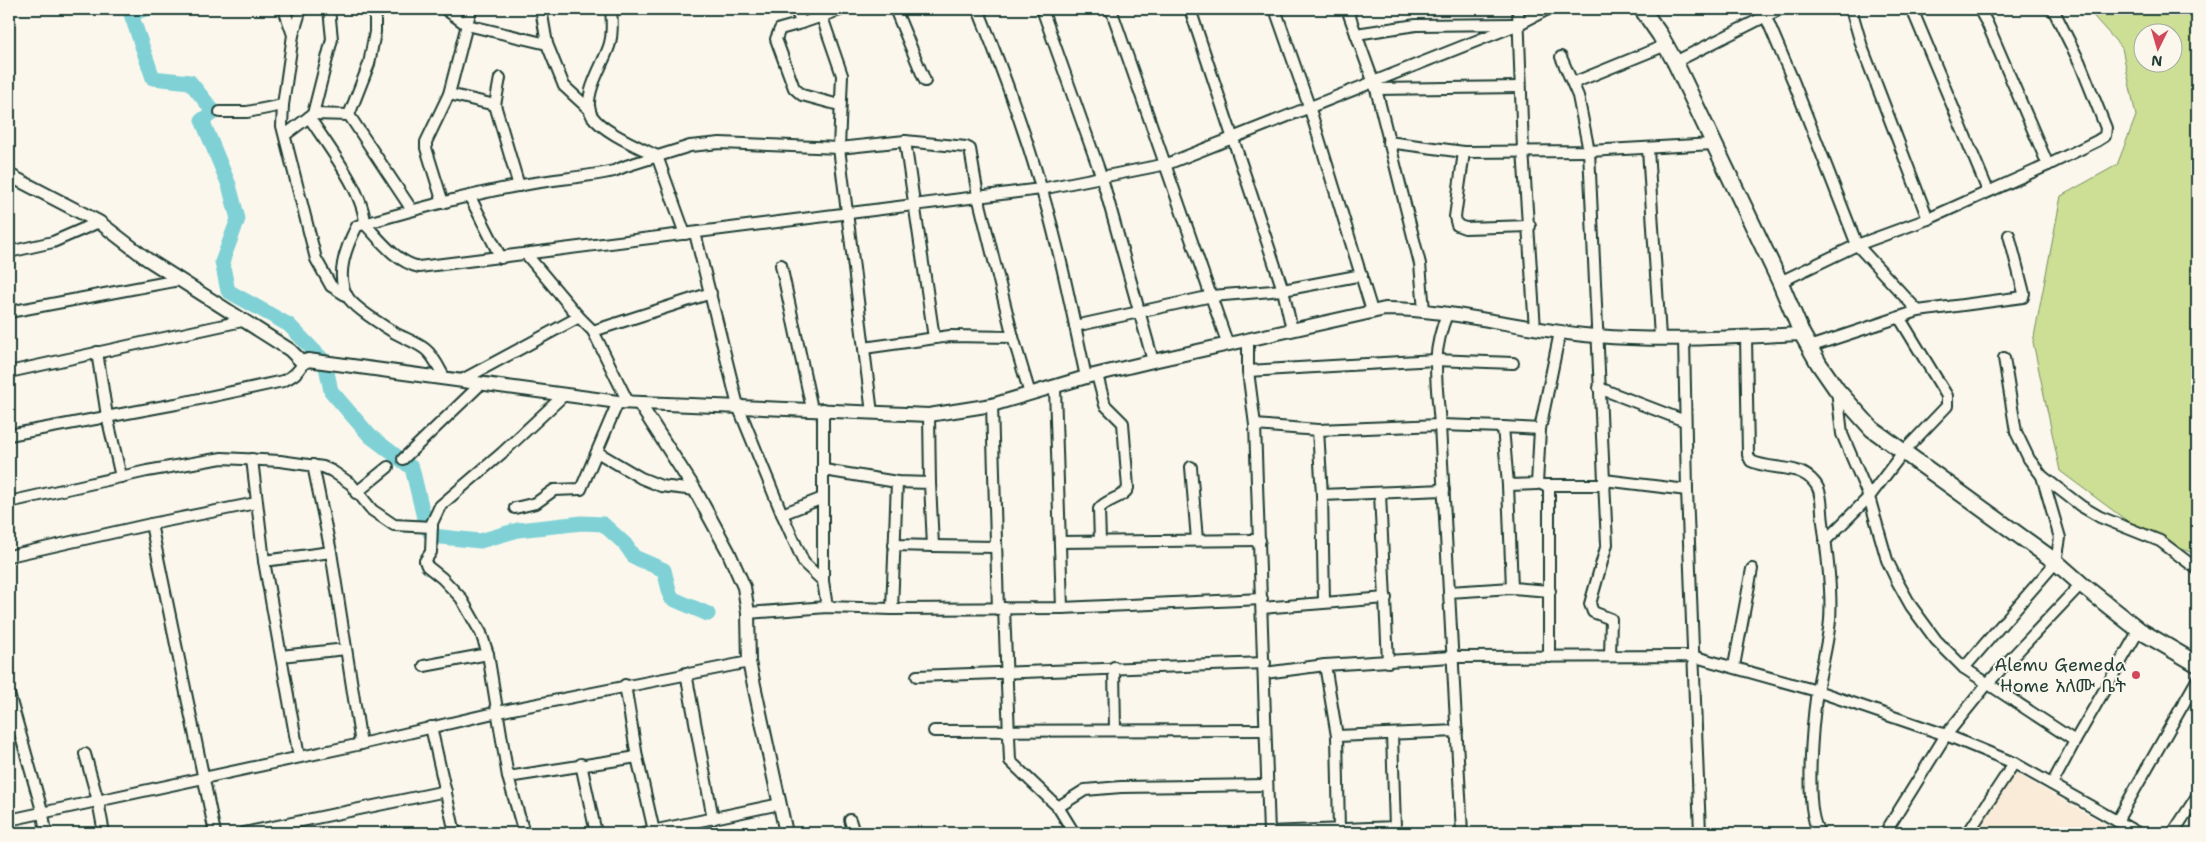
<svg xmlns="http://www.w3.org/2000/svg" width="2206" height="842" viewBox="0 0 2206 842" font-family="'Shantell Sans','Noto Sans Ethiopic',sans-serif">
<rect width="100%" height="100%" fill="#fbf7ec"/>
<filter id="ink" filterUnits="userSpaceOnUse"><feTurbulence type="fractalNoise" baseFrequency=".02" numOctaves="2"/><feDisplacementMap in="SourceGraphic" scale="10" xChannelSelector="R" yChannelSelector="G"/><feConvolveMatrix kernelMatrix="1 2 1 2 8 2 1 2 1" color-interpolation-filters="sRGB"/></filter>
<g filter="url(#ink)">
<polygon fill="#faebd8" points="2012,771 2120,833 1972,833"/>
<path fill="#ccdf94" stroke="#768e64" fill-rule="evenodd" d="M 2087,9 L 2197,9 L 2197,555 L 2142,532 L 2060,471 L 2033,342 L 2061,196 L 2117,165 L 2136,116 L 2122,48 ZM 2144,32 L 2174,32 L 2174,62 L 2144,62 Z"/>
<g fill="none" stroke-linecap="round" stroke-linejoin="round">
<polyline stroke="#80d1d6" stroke-width="15" points="146,9 131,14 153,78 190,82 214,112 202,120 229,185 238,219 222,262 228,291 289,325 325,362 331,391 370,436 412,468 426,526 432,536 480,541 518,530 582,523 603,524 625,544 634,557 664,570 671,598 708,614"/>
<g stroke="#1f3d34" stroke-width="14">
<g id="minor">
<polyline points="284,9 293,35 283,105 282,126 316,259 331,286 347,296"/>
<polyline points="375,9 375,32 369,64 349,115 412,210"/>
<polyline points="445,9 467,25 547,44 564,86 590,110"/>
<polyline points="541,9 547,44"/>
<path d="M 611,9 C 612,20 613,32 610,43 C 606,61 580,96 592,116 C 603,132 639,147 657,156 L 685,234"/>
<polyline points="795,9 802,23 780,29 776,39 794,88 802,95 839,105"/>
<polyline points="895,9 925,81"/>
<path d="M 978,9 C 1010,88 1039,171 1059,254 C 1069,295 1077,336 1086,377"/>
<polyline points="1042,9 1102,178 1153,361"/>
<polyline points="1111,9 1228,345"/>
<polyline points="1190,9 1283,290 1292,330"/>
<polyline points="1275,9 1309,106 1372,311"/>
<polyline points="1347,9 1376,89 1420,264 1424,311"/>
<polyline points="1518,9 1523,150 1535,329"/>
<polyline points="1760,9 1766,17 1794,83 1857,245 1918,311"/>
<polyline points="1851,9 1862,47 1928,219"/>
<polyline points="1912,9 1988,191"/>
<polyline points="822,17 842,75 839,148 872,413"/>
<polyline points="802,23 843,9"/>
<polyline points="1356,34 1416,25 1514,24"/>
<polyline points="293,35 301,9"/>
<polyline points="1561,57 1578,96 1589,151 1604,480"/>
<polyline points="1675,62 1780,9"/>
<polyline points="500,78 495,105 519,186"/>
<polyline points="1573,83 1666,45"/>
<polyline points="1376,89 1520,87"/>
<polyline points="449,94 495,105"/>
<polyline points="220,112 247,112 283,105"/>
<polyline points="313,114 349,115"/>
<path d="M 309,117 C 327,145 364,192 365,224 C 381,241 395,261 419,267 L 1041,189 L 1167,164 L 1519,24 L 1548,9"/>
<polyline points="285,135 313,114 332,39 329,9"/>
<polyline points="905,141 934,338"/>
<polyline points="1388,142 1464,152 1589,151 1713,144"/>
<polyline points="1648,149 1660,337"/>
<polyline points="1464,152 1455,217 1457,225 1465,228 1530,226"/>
<polyline points="2048,165 2097,141 2105,136 2106,128 2080,63 2053,9"/>
<polyline points="470,197 501,258"/>
<polyline points="443,203 426,148 426,142 449,94 471,9"/>
<polyline points="695,233 738,406 782,514 804,563 823,581"/>
<polyline points="9,252 53,242 99,222"/>
<polyline points="526,254 579,317 593,331 628,402"/>
<polyline points="781,265 812,409"/>
<polyline points="1780,282 1857,245 1928,219 2048,165 1987,23 1979,9"/>
<polyline points="9,312 179,280"/>
<path d="M 1447,314 C 1430,357 1437,382 1440,425 L 1462,833"/>
<polyline points="1899,317 1947,396 1947,406 1904,451 1869,497 1887,560 1897,581 1911,606 1936,640 1964,668 2075,741 2052,784"/>
<polyline points="1075,326 1212,296 1283,290 1362,275"/>
<polyline points="593,331 711,293"/>
<path d="M 1746,336 L 1748,455 L 1751,461 C 1771,471 1798,463 1814,482 C 1823,491 1821,510 1823,522 C 1827,553 1832,590 1830,620 C 1828,644 1821,668 1817,691 C 1813,719 1803,813 1820,833"/>
<polyline points="1248,341 1248,371 1255,425 1269,833"/>
<polyline points="1809,347 1918,311 2023,297 2024,293 2009,235"/>
<polyline points="864,348 950,336 1013,337"/>
<polyline points="97,352 107,416 121,477"/>
<polyline points="1248,371 1435,360 1513,363"/>
<polyline points="9,372 242,321"/>
<path d="M 1097,375 L 1105,405 L 1123,423 L 1128,488 C 1124,498 1106,499 1099,509 L 1100,541"/>
<path d="M 444,377 C 439,368 434,356 425,349 C 416,342 404,338 395,333 C 382,325 354,308 347,296 C 335,275 347,245 357,226 C 413,210 470,194 528,184 C 556,179 586,177 614,171 L 626,166 L 690,146 L 720,143 L 839,148 L 905,141 L 966,147 L 970,149 L 978,196 L 1013,337 L 1030,394"/>
<polyline points="462,380 579,317"/>
<polyline points="1055,388 1062,608"/>
<polyline points="1599,388 1685,421"/>
<polyline points="992,405 998,609"/>
<polyline points="823,409 823,581 827,607"/>
<polyline points="929,415 930,483"/>
<polyline points="1255,425 1318,430 1440,425 1503,427"/>
<polyline points="1318,430 1322,495"/>
<path d="M 9,435 L 176,404 L 283,381 C 293,376 298,373 303,363"/>
<polyline points="597,452 641,478 661,486 695,490"/>
<polyline points="252,459 264,561 299,757"/>
<polyline points="403,459 482,383"/>
<polyline points="313,465 331,552 361,744"/>
<polyline points="1191,467 1197,540"/>
<polyline points="824,470 897,482 930,483 933,546 894,545"/>
<polyline points="2042,476 2081,506 2100,517 2160,541 2197,569"/>
<polyline points="1508,485 1537,484 1540,429 1560,332"/>
<polyline points="1543,485 1605,485"/>
<polyline points="1687,490 1700,833"/>
<polyline points="356,493 388,467"/>
<polyline points="1380,494 1388,662"/>
<polyline points="9,502 147,471 222,458 280,461 323,467 332,471 351,484 372,510 394,525 432,527"/>
<polyline points="515,508 536,503 554,490 581,489 618,402"/>
<polyline points="782,514 823,498"/>
<polyline points="151,524 215,833"/>
<polyline points="1825,541 1869,497 1842,434 1837,390"/>
<polyline points="1060,542 1260,540"/>
<polyline points="933,546 995,547"/>
<polyline points="9,556 151,524 256,503"/>
<polyline points="264,561 331,552"/>
<polyline points="1512,588 1508,485 1503,427 1540,429"/>
<polyline points="1449,592 1512,588 1550,591"/>
<polyline points="1324,601 1322,495 1444,490"/>
<polyline points="1004,608 1010,761 1058,807 1074,833"/>
<polyline points="1262,608 1386,598"/>
<polyline points="892,609 897,482"/>
<polyline points="748,613 827,607 892,609 1062,608 1262,599"/>
<polyline points="281,656 346,649"/>
<polyline points="1610,656 1611,619 1593,612 1590,604 1607,544 1604,480 1687,490 1684,338"/>
<polyline points="1549,657 1549,485"/>
<polyline points="1325,665 1337,736"/>
<polyline points="424,666 488,654"/>
<polyline points="1734,666 1752,569"/>
<polyline points="1114,667 1115,730"/>
<polyline points="1964,668 2056,562 2060,538 2042,476 2029,459 2016,432 2004,358"/>
<polyline points="686,673 713,819"/>
<polyline points="1265,673 1325,665 1451,657 1692,656 1817,691 1946,735 2014,763 2138,833"/>
<polyline points="917,676 1265,663"/>
<polyline points="625,685 637,757 654,831"/>
<polyline points="9,694 43,814 46,833"/>
<polyline points="431,727 455,833"/>
<polyline points="934,731 1265,730"/>
<polyline points="2075,741 2139,630"/>
<polyline points="85,754 98,801 104,833"/>
<polyline points="581,764 596,833"/>
<polyline points="508,777 637,757"/>
<polyline points="1058,807 1085,790 1121,787 1267,785"/>
<polyline points="9,820 361,744 498,712 749,662"/>
<polyline points="850,820 854,833"/>
<polyline points="2117,821 2197,680"/>
<polyline points="1339,830 1337,736 1457,731"/>
<polyline points="1269,832 1395,827 1392,734"/>
<polyline points="244,833 446,791"/>
<polyline points="524,833 508,777 488,654 481,633 461,598 442,578 427,566 425,561 431,552 432,523 440,506 502,453 564,395"/>
<polyline points="643,833 780,804"/>
<polyline points="1885,833 1946,735 1988,683 2081,584"/>
<polyline points="1968,833 2014,763"/>
<polyline points="2173,833 2197,796"/>
</g>
</g>
<g stroke="#1f3d34" stroke-width="16">
<g id="tertiary">
<path d="M 9,175 L 99,222 L 147,259 L 290,350 L 303,363 L 308,360 L 618,402 L 929,415 L 992,405 L 1086,377 L 1153,361 L 1385,309 C 1456,309 1526,331 1597,336 C 1665,342 1734,337 1802,334"/>
<polyline points="639,403 695,490 728,551 744,587 748,613 749,662 786,833"/>
</g>
</g>
<g stroke="#1f3d34" stroke-width="19">
<polyline id="secondary" points="1642,9 1660,35 1675,62 1780,282 1802,334 1819,364 1837,390 1872,429 2056,562 2081,584 2139,630 2197,664"/>
</g>
<use href="#minor" stroke="#fbf7ec" stroke-width="10"/>
<use href="#tertiary" stroke="#fbf7ec" stroke-width="12"/>
<use href="#secondary" stroke="#fbf7ec" stroke-width="15"/>
</g>
</g>
<circle fill="#d1495b" stroke="#fbf7ec" stroke-width="2" cx="2136" cy="675" r="5"/>
<g text-anchor="middle" stroke-width="4" stroke-linejoin="round" paint-order="stroke">
<g font-size="18" fill="#1f3d34" stroke="#fbf7ec" text-anchor="end">
<text x="2126" y="671">Alemu Gemeda<tspan x="2126" dy="21">Home አለሙ ቤት</tspan></text>
</g>
</g>
<rect width="2206" height="842" fill="none" stroke="#fbf7ec" stroke-width="30"/>
<rect x="15" y="15" width="2176" height="812" fill="none" stroke="#1f3d34" stroke-width="2" filter="url(#ink)"/>
<g transform="translate(2158 48) rotate(185)"><circle r="24" fill="#fbf7ec" stroke="#a3ada2"/>
<path d="M0-4L9 19L0 12L-9 19Z" fill="#d1495b"/>
<text y="-8" font-size="14" font-weight="bold" text-anchor="middle" fill="#1f3d34">N</text>
</g>
</svg>
